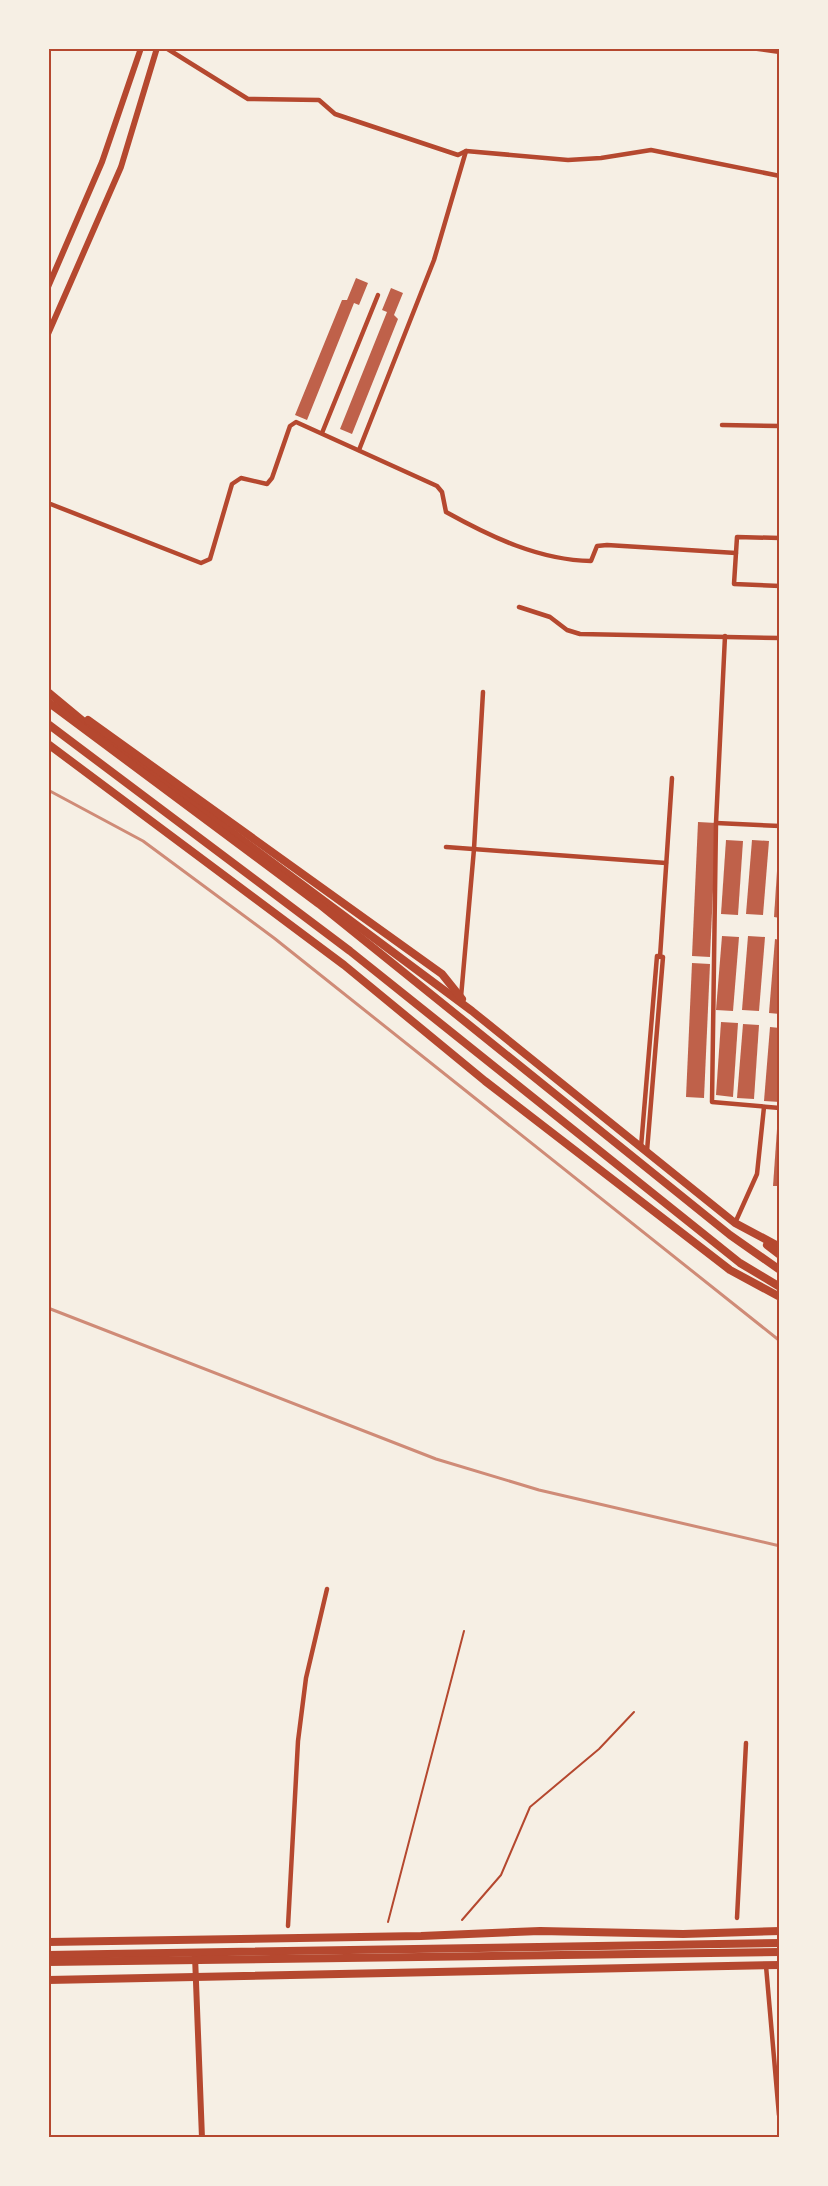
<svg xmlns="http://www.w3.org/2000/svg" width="828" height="2186" viewBox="0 0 828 2186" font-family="Signika,sans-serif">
<rect width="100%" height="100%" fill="#f6efe4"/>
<g fill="#bf614a">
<polygon points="356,278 368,283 359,305 354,303 307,420 295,415 342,300 347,300"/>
<polygon points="391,288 403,293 394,315 398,319 352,434 340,429 387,312 382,310"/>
<polygon points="698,822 716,823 710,957 692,956"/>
<polygon points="726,840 743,841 738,915 721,914"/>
<polygon points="752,840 769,841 763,915 746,914"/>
<polygon points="778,856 780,856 780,918 774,917"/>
<polygon points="722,936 739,937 733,1011 716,1010"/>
<polygon points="748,936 765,937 759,1011 742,1010"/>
<polygon points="775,939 780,940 780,1014 769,1013"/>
<polygon points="692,963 710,964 704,1098 686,1097"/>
<polygon points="721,1022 738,1023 733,1097 716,1095"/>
<polygon points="743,1024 759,1025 754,1099 737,1098"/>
<polygon points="770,1027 780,1028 780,1102 764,1101"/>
<polygon points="778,1115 780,1115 780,1186 773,1186"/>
</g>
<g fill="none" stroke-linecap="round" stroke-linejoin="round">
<g stroke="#b5482f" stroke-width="2">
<polyline points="462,1920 501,1875 530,1807 599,1749 634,1712"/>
<polyline points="388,1922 464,1631"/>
</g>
<g stroke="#b5482f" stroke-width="4.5">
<polyline points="166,48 248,99 319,100 335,114 458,155 466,151 568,160 601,158 651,150 780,176"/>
<polyline points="751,48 780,52"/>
<polyline points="722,425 780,426"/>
<polyline points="322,433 378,295"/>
<polyline points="359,450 434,260 466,151"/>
<path d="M 48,503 L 201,563 L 210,559 L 232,484 L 241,478 L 267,484 L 272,478 L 290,426 L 296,422 L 437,486 L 442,492 L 446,512 C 491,537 539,560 591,561 L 597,546 L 607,545 L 736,553"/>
<polyline points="780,538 737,537 734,584 780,586"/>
<polyline points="519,607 550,617 567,630 580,634 780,638"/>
<polyline points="725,636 716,823 712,1102 780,1108"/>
<polyline points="716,823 780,826"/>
<polyline points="446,847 666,863"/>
<polyline points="660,957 672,778"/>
<polyline points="461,997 474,849 483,692"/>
<polyline points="641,1147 657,956 663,957 647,1151"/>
<polyline points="735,1223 757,1174 764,1107"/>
<polyline points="737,1918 746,1743"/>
<polyline points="288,1926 298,1741 306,1678 327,1589"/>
<polyline points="766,1966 779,2115"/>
</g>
<g stroke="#b5482f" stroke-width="6">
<polyline points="48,287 102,162 141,48"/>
<polyline points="48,334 121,167 157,48"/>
<polyline points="195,1956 202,2138"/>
</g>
<g stroke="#b5482f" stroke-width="8">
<polyline points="48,692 89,726 472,1011 735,1223 780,1247"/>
<polyline points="88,720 442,974 462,999"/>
<polyline points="48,744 344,965 485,1081 730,1270 780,1297"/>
<polyline points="767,1245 780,1255"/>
<polyline points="48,1942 421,1936 540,1931 683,1934 780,1931"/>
<polyline points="48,1980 780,1965"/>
</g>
<g stroke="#b5482f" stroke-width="8">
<polyline points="48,702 319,904 730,1235 780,1270"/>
<polyline points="48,724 350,951 740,1263 780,1287"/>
<polyline points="48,1955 780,1943"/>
<polyline points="48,1962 780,1952"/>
</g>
<g stroke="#cf8b77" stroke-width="3">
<polyline points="48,790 143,841 274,938 780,1341"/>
<polyline points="48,1308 436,1459 539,1490 780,1546"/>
</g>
</g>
<rect width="828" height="2186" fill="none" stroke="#f6efe4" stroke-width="99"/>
<rect x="50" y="50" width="728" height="2086" fill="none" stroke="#b5482f" stroke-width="2"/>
</svg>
